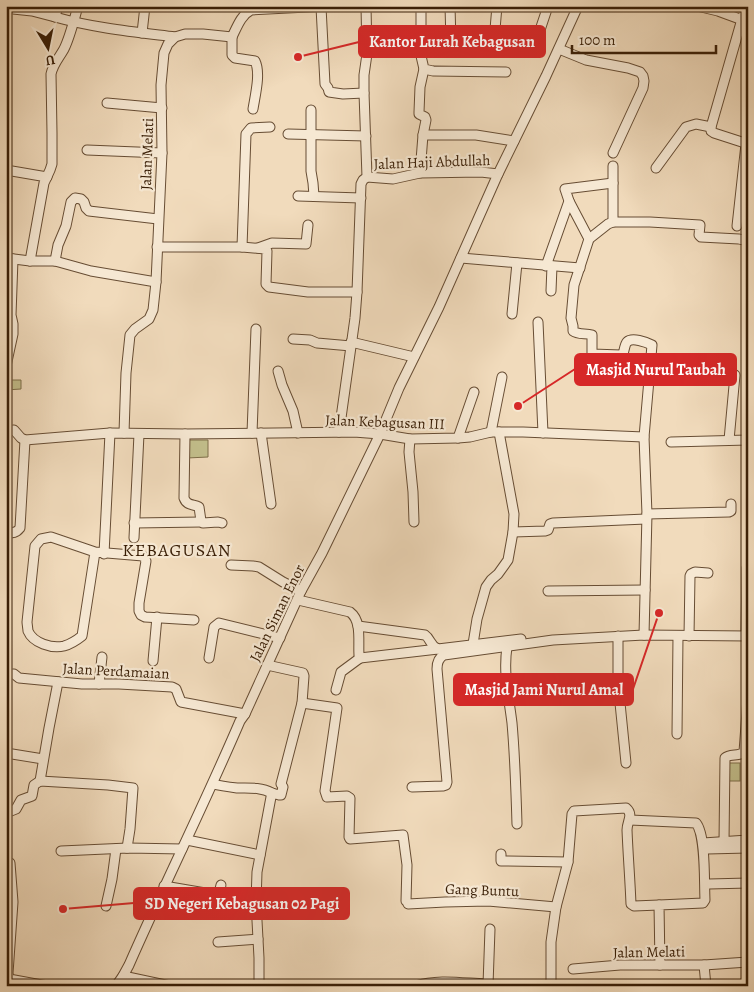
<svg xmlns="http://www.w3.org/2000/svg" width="754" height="992" viewBox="0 0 754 992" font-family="Alegreya,serif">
<rect width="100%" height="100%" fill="#f1dbbc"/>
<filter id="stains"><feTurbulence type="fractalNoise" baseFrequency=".004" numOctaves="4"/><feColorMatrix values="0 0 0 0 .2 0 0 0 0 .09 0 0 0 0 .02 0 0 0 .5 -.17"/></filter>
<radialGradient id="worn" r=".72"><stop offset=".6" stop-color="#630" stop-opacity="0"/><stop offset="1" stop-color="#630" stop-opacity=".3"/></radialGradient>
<g fill="#c2be8b" stroke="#7e6e48">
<polygon points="6,380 21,380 21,389 6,390"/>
<polygon points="186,440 208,440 208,457 187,458"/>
<rect x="728" y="763" width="12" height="18"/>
</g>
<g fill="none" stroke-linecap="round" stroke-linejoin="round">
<g stroke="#674d34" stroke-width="11">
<g id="street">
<path d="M 58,6 L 55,17 C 94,28 135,32 175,37"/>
<polyline points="421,6 421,56 424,69 433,71 506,72"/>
<polyline points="450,6 451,42"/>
<polyline points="697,6 718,11 748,22"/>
<polyline points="747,6 742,19 711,127 711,131 714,133 748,144"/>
<polyline points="6,7 13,9 32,11 55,17"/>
<polyline points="321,7 325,84 328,88 329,92 343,94 364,93"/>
<polyline points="142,33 145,6"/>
<path d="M 232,37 L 232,55 L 235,58 L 255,61 C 261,73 255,96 253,109"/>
<polyline points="494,41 497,6"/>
<polyline points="534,48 548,6"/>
<polyline points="559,49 586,60 628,68 640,72 643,76 644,81 643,88 613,153"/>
<polyline points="107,103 162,108"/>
<polyline points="311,110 311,171 313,183 314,196"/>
<polyline points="288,134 366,136"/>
<polyline points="423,135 476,135 514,141"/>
<polyline points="87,150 162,153"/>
<polyline points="656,168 686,127 696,124 711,127"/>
<polyline points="6,170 47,177"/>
<polyline points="420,173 423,135 426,120 425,117 419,114 419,112 420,87 424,69"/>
<polyline points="367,177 393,179 420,173 481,172 498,174"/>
<polyline points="298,196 361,198"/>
<polyline points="569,201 589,239"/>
<polyline points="613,222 613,166"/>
<polyline points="737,226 746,144"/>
<polyline points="157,247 242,247 265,249 267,251 266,284 269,287 308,292 357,292 361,184 363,180 367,177 364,93 364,75 367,54 366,6"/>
<polyline points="242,247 246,134 251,128 270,127"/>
<polyline points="258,248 272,243 306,244 308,225"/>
<polyline points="6,258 30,261 55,261 91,271 156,282"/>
<polyline points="461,258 580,268"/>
<path d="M 30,261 L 44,183 L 50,170 L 52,164 L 52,133 L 51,74 C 53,64 59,58 64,49 C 70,37 74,20 78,6"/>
<polyline points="55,261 58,245 66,226 71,202 75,198 81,199 84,202 86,208 89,211 158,219"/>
<polyline points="546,266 569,201 565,189 613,183"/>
<polyline points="551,291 552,266"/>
<polyline points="512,314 517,263"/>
<polyline points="538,322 543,433"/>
<polyline points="293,339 310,340 317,343 351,346"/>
<polyline points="351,342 414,357"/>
<polyline points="6,366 13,334 13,324 11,315 13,259"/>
<polyline points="278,371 282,385 293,411 298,433"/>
<polyline points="6,431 14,430 21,438 25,440 110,433 185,434 354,432 380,434 410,439 458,438 470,437 491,432 523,432 644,437"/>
<polyline points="339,432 355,318 357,292"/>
<polyline points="491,432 502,377"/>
<path d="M 124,433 L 126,373 L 130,335 L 135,329 L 149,319 L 153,310 L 156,282 L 162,153 L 161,85 L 164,53 L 168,44 L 175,37 L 185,34 L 203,34 L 232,37 C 237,27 241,15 251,10 L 327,6"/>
<polyline points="252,433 256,329"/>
<polyline points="261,433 271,504"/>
<path d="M 185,434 L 184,498 C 187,506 193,504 199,507 L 201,521 L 203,523 L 218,522 L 222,523"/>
<polyline points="458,438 474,392"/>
<polyline points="410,439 409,452 413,492 414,522"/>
<polyline points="729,440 735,375"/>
<polyline points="671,442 748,440"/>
<polyline points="647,514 729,512 731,511 731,504"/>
<polyline points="134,523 202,522"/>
<polyline points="513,532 545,531 548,530 550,524 553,523 646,519"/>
<path d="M 6,533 C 13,533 16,533 20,528 L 25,440"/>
<polyline points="134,538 139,434"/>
<path d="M 95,552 L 82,636 C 77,640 71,644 64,646 C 52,649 33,643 28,631 C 28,630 27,623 27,622 L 35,546 L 41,539 L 51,537 L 95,552 L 143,556 L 146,561 L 139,603 L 139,611 L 141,615 L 145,617 L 194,620"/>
<polyline points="104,554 110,433"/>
<polyline points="231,565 253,566 259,567 283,582 301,591"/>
<polyline points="548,591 645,590"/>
<path d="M 298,600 L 350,612 C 362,621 358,641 359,655 L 360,658"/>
<path d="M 358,626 L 425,635 C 431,639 430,646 438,649 L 521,639"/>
<path d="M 644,635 L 647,514 L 644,437 L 652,345 C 646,342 632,337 627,342 C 625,344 624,351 623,354 L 621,355 L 592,354 L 592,335 C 586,333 578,335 573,331 L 573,326 L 571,318 L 574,285 L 589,239 L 608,224 L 613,222 L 650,222 L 700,225 L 699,235 L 701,237 L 739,239 L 748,241"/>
<polyline points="618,636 618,683 626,763"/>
<polyline points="689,636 690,576 691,574 695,572 708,573"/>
<polyline points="746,636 747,568 748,566"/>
<polyline points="473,644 477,619 486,587 491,580 498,574 508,560 513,532 514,514 499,432"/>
<path d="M 507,647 C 503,673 509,698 512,723 C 515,757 516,790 517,824"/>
<polyline points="209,658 214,627 219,623 280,638"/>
<polyline points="360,658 438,649"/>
<polyline points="153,661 157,617"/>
<polyline points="6,674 14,674 19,678 82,684 119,684 172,687 176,689 181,702 245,714"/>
<polyline points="99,684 102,657"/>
<polyline points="336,690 341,672 360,658"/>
<polyline points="302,703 337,708 325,791 327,797 347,796 350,798 349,837 350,839 403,835 407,865 406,901"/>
<polyline points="677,734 678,636"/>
<polyline points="6,753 43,759"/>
<polyline points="40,781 49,728 58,682"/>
<path d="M 213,784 C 221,786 229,787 237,788 C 249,788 261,787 272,793"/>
<path d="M 412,787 L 443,786 L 446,785 L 447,782 L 437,669 C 437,663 438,658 444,655 L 553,640 L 644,635 L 748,636"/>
<polyline points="6,813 16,809 21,800 32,796 34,785 40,781 108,785 133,788 130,829 127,848"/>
<path d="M 630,820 L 696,823 C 706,835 704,882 705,900 L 703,903 L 659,905 L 660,965"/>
<polyline points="187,840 260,855"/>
<path d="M 724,842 L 725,758 C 730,753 739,757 744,752 L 748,698"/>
<polyline points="703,843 748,840"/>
<polyline points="707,849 748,848"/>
<polyline points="61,851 128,848 182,849"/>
<polyline points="501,854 501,861 504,861 568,862"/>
<polyline points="10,863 13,902 8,973 9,979 47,986"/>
<polyline points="709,884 748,883"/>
<polyline points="164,886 217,895 219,893 221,885"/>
<polyline points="408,904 445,902 488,901 556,907"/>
<polyline points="106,906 112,879 116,849"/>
<polyline points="218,942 258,939"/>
<polyline points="704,965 748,962"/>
<polyline points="573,969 620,965 704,965 706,986"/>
<polyline points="123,976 170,986"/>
<polyline points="488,985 490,929"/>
<path d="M 116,986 L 123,976 L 129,965 C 165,883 205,803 240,721 L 245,714 L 301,591 L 322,553 L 380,434 L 399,388 L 439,307 L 498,174 L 546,76 L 578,6"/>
<polyline points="259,986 259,958 256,902 257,872 271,797 272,793 279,795 281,795 283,787 281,784 302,703 304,676 303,673 267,665"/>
<path d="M 416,986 C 437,979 462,983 485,984"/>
<path d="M 551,986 L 551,942 L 556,907 L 568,862 L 572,814 L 574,811 L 626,808 C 634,815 627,821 627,830 C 628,855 630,879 631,904 L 634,906 L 659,905"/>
</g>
</g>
<use href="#street" stroke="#f6e8d3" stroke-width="9"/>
</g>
<g text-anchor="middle" stroke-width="4.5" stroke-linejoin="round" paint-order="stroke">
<g font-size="15" fill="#391e06" stroke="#f6e8d3">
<text transform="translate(147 154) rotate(-88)" y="5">Jalan Melati</text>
<text transform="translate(432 162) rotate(-2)" y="5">Jalan Haji Abdullah</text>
<text transform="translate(385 422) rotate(2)" y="5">Jalan Kebagusan III</text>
<text transform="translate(277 613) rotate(-64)" y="5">Jalan Siman Enor</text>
<text transform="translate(116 671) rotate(3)" y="5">Jalan Perdamaian</text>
<text transform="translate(482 890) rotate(2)" y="5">Gang Buntu</text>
<text transform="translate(649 952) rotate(-1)" y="5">Jalan Melati</text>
</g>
<g font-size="18" letter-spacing="1" fill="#391e06" stroke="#f6e8d3">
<text x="177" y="556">KEBAGUSAN</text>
</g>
</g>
<path fill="none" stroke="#d62828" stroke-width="2" d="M298 57L359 42M518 406L575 369M659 613L633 689M63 909L134 903"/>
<g fill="#d62828" stroke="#f6e8d3" stroke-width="2">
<circle cx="298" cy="57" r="5"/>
<circle cx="518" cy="406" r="5"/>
<circle cx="659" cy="613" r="5"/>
<circle cx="63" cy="909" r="5"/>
</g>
<g fill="#d62828" stroke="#d62828" stroke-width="2">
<rect x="359" y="26" width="186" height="31" rx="5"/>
<rect x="575" y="354" width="161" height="31" rx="5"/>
<rect x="454" y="674" width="179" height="31" rx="5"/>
<rect x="134" y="888" width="215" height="31" rx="5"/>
</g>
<g font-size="16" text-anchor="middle" font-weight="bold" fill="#fff">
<text x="452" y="47">Kantor Lurah Kebagusan</text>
<text x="656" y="375">Masjid Nurul Taubah</text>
<text x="544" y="695">Masjid Jami Nurul Amal</text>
<text x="242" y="909">SD Negeri Kebagusan 02 Pagi</text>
</g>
<rect width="754" height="992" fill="none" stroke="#f1dbbc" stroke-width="25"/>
<rect x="8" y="8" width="739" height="977" fill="none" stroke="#391e06" stroke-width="2.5"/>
<rect x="12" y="12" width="729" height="967" fill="none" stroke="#391e06"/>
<g transform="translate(48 48) rotate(170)" stroke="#f6e8d3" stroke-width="4" paint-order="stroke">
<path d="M0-4L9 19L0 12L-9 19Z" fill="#391e06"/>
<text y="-8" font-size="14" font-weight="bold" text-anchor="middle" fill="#391e06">U</text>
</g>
<path d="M572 45v8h144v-8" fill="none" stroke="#391e06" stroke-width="2.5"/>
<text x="579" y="45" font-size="15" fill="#391e06" stroke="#f6e8d3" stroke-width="4" paint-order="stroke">100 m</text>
<rect width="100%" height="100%" filter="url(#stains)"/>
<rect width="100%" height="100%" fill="url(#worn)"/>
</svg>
